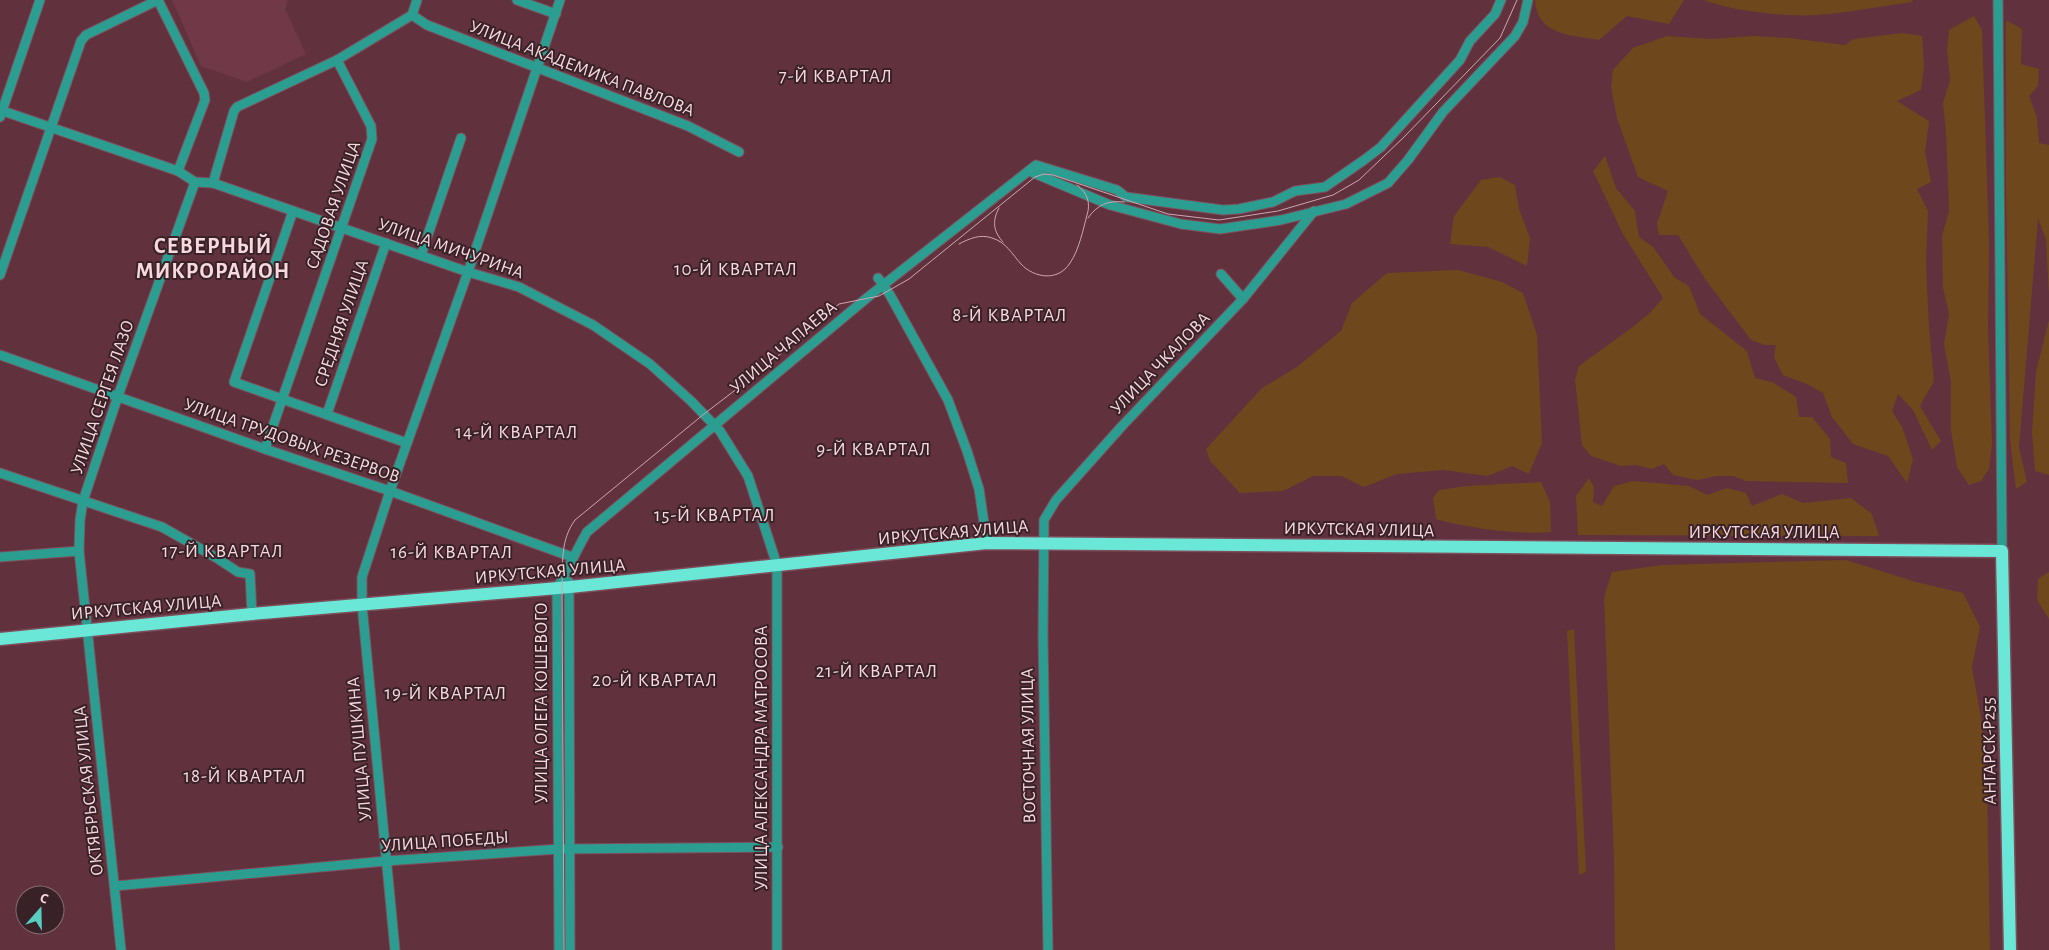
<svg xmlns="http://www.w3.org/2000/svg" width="2049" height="950" viewBox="0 0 2049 950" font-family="'Alegreya Sans',sans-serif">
<rect width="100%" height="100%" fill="#62313e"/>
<polygon fill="#713847" points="172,0 288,0 285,9 306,54 247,82 201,66"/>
<g fill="#6f471c">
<path d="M 1535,0 L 1684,0 L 1669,24 L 1627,16 L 1599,40 C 1572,35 1537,36 1535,0 Z"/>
<path d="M 1704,0 L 1913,0 L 1912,2 C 1881,6 1849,13 1817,15 C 1788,17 1731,11 1704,0 Z"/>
<polygon points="1974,16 1982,30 1989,242 1988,327 1992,444 1989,469 1981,481 1969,485 1957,467 1951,431 1951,383 1944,344 1949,314 1943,288 1942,236 1949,211 1946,132 1943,103 1950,80 1947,50 1949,30"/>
<polygon points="2006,20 2022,29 2021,64 2039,69 2038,86 2029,96 2037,117 2039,143 2049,145 2049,295 2046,240 2038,218 2019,447 2027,482 2016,489 2010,440 2006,190"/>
<polygon points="1902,33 1922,36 1924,66 1921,90 1897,101 1929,121 1925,152 1931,182 1917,189 1928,211 1926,264 1929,328 1934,381 1920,406 1941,441 1932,450 1913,410 1898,394 1892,411 1902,427 1913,459 1907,483 1888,456 1853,444 1832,417 1823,393 1807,384 1783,375 1774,357 1776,345 1765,345 1751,340 1705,279 1678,235 1659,235 1657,223 1668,191 1638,177 1617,118 1611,87 1613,70 1633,48 1667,36 1712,39 1753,36 1789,38 1845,45 1854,39"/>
<polygon points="1605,156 1616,188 1635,211 1639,237 1653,247 1675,278 1689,286 1700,314 1747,351 1755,378 1772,382 1796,397 1799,417 1812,417 1830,439 1831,457 1846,463 1848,483 1746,481 1733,476 1717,476 1697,480 1673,475 1664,464 1652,469 1636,465 1621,466 1591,456 1582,445 1575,380 1579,366 1634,326 1650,313 1663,298 1623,234 1593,171"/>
<polygon points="1500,177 1515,185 1519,209 1530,238 1527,266 1488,247 1450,244 1454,216 1481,180"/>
<polygon points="1458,270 1502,282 1523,293 1537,335 1542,443 1529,474 1512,466 1488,476 1443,470 1397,474 1364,487 1341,476 1313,476 1283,491 1240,493 1210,461 1206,449 1262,388 1297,367 1341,331 1352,303 1387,273"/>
<polygon points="2049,320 2049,475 2035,471 2032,432 2036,372"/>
<polygon points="1589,478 1594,487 1593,502 1602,506 1614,486 1633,481 1689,486 1707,495 1727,488 1746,493 1752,506 1782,494 1803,503 1851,498 1872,514 1879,536 1578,535 1576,496"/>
<path d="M 1541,482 L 1550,502 L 1551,532 C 1519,535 1467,528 1436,519 L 1433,498 L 1439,490 L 1467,486 Z"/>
<polygon points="1846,560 1916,582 1963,593 1980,627 1972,667 1982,724 1987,783 1990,950 1615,950 1614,860 1604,597 1612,572 1662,565"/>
<polygon points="2049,572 2049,619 2037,600 2038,579"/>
<polygon points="1574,629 1586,872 1579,875 1567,631"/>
</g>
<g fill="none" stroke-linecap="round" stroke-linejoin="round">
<g stroke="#7d4f5b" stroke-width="11">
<g id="minor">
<polyline points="158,0 204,93 205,100 178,171"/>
<polyline points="517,0 556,14"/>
<polyline points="1998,0 2002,551"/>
<polyline points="412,15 427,25 688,126 739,152"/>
<polyline points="412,15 417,0"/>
<polyline points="0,110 178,171 195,182 213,183 468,272 519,287 593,325 650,364 691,401 720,431 748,476 777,565 777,950"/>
<polyline points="0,117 40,0"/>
<polyline points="1029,171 1110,205 1181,224 1220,229 1281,220 1346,204 1388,183 1408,160 1443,112 1515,36 1523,22 1528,0"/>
<polyline points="213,183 234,111 237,107 337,60 412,15"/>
<polyline points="293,211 234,382 407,443"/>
<polyline points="421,255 461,138"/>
<polyline points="1221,274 1243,299"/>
<polyline points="0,275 81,41 86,35 158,0"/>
<polyline points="878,278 890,295 948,400 967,451 979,489 987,543"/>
<polyline points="0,355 265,449 390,491 572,557"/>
<polyline points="327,414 386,243"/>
<polyline points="265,449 372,139 371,126 337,60"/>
<polyline points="0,473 162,527 215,557 238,572 250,574 252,614"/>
<polyline points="0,557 79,551"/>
<polyline points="569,582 570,950"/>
<polyline points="115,886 386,861 559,849 778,847"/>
<polyline points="121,950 79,551 80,520 83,501 118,396 195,182"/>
<polyline points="395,950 362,605 362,577 390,491 468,272 560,0"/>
<path d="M 559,950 L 557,588 C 568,570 576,551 587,532 L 868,297 L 1036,165 L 1117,190 L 1126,197 L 1223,210 L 1239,209 L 1273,202 L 1295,191 L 1325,187 L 1364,160 L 1381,147 L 1460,60 L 1470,41 L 1495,14 L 1501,0"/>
<polyline points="1048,950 1043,637 1044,520 1056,500 1122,426 1243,299 1314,211"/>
</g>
</g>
<g stroke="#7d4f5b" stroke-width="15">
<polyline id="major" points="0,639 252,614 570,587 987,543 2002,551 2010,950"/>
</g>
<use href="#minor" stroke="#2b9d91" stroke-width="9"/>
<use href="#major" stroke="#6be7d8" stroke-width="12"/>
<g stroke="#cba7af" stroke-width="1">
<path d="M 999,208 C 992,221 993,231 1003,242"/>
<path d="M 1088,218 C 1097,205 1108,200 1124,202"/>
<path d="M 959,244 C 970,238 981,234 992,238 C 1006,242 1012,254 1021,264 C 1034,278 1058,282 1070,263 C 1079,250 1083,230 1087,215 C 1091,203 1087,192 1077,185"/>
<path d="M 564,950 L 562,588 C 563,562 560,541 575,520 L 704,414 L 764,368 L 839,304 L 879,296 L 909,279 L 1035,177 L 1044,174 L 1053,175 L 1168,214 L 1219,220 L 1278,211 L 1333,195 L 1359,180 L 1404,137 L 1500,38 L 1517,0"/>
</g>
</g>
<g text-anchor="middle" stroke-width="4" stroke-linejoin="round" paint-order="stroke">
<g font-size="18" fill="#f7d8de" stroke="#382227">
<text transform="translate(582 68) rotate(21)" y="6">УЛИЦА АКАДЕМИКА ПАВЛОВА</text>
<text transform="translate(333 205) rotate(-71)" y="6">САДОВАЯ УЛИЦА</text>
<text transform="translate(451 248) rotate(19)" y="6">УЛИЦА МИЧУРИНА</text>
<text transform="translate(341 323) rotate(-71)" y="6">СРЕДНЯЯ УЛИЦА</text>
<text transform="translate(783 347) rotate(-40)" y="6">УЛИЦА ЧАПАЕВА</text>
<text transform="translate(1160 363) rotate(-46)" y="6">УЛИЦА ЧКАЛОВА</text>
<text transform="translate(102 397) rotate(-71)" y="6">УЛИЦА СЕРГЕЯ ЛАЗО</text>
<text transform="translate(292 440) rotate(19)" y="6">УЛИЦА ТРУДОВЫХ РЕЗЕРВОВ</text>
<text transform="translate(1359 529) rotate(1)" y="6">ИРКУТСКАЯ УЛИЦА</text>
<text transform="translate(953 532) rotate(-5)" y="6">ИРКУТСКАЯ УЛИЦА</text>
<text x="1764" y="538">ИРКУТСКАЯ УЛИЦА</text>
<text transform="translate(550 571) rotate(-5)" y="6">ИРКУТСКАЯ УЛИЦА</text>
<text transform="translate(146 607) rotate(-5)" y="6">ИРКУТСКАЯ УЛИЦА</text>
<text transform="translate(541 703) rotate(-90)" y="6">УЛИЦА ОЛЕГА КОШЕВОГО</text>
<text transform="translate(1028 746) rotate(-91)" y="6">ВОСТОЧНАЯ УЛИЦА</text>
<text transform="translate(359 749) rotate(-95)" y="6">УЛИЦА ПУШКИНА</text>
<text transform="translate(1989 751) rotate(-91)" y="6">АНГАРСК-Р255</text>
<text transform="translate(761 758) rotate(-90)" y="6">УЛИЦА АЛЕКСАНДРА МАТРОСОВА</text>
<text transform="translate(88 791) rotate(-96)" y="6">ОКТЯБРЬСКАЯ УЛИЦА</text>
<text transform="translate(445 841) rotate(-4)" y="6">УЛИЦА ПОБЕДЫ</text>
</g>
<g font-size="19" letter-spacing="1" fill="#f7d8de" stroke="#382227">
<text x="836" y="82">7-Й КВАРТАЛ</text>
<text x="736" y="275">10-Й КВАРТАЛ</text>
<text x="1010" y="321">8-Й КВАРТАЛ</text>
<text x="517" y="438">14-Й КВАРТАЛ</text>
<text x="874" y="455">9-Й КВАРТАЛ</text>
<text x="715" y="521">15-Й КВАРТАЛ</text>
<text x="223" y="557">17-Й КВАРТАЛ</text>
<text x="452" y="558">16-Й КВАРТАЛ</text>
<text x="877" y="677">21-Й КВАРТАЛ</text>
<text x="655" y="686">20-Й КВАРТАЛ</text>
<text x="446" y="699">19-Й КВАРТАЛ</text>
<text x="245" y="782">18-Й КВАРТАЛ</text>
</g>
<g font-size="22" font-weight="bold" letter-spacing="1" fill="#f7d8de" stroke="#382227">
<text x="213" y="253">СЕВЕРНЫЙ<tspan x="213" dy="25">МИКРОРАЙОН</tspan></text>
</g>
</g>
<g transform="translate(40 910) rotate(20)"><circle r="24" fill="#382227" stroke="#846b70"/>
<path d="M0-4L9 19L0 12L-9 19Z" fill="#58cec0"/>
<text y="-8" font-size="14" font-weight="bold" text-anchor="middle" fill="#f7d8de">С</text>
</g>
</svg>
